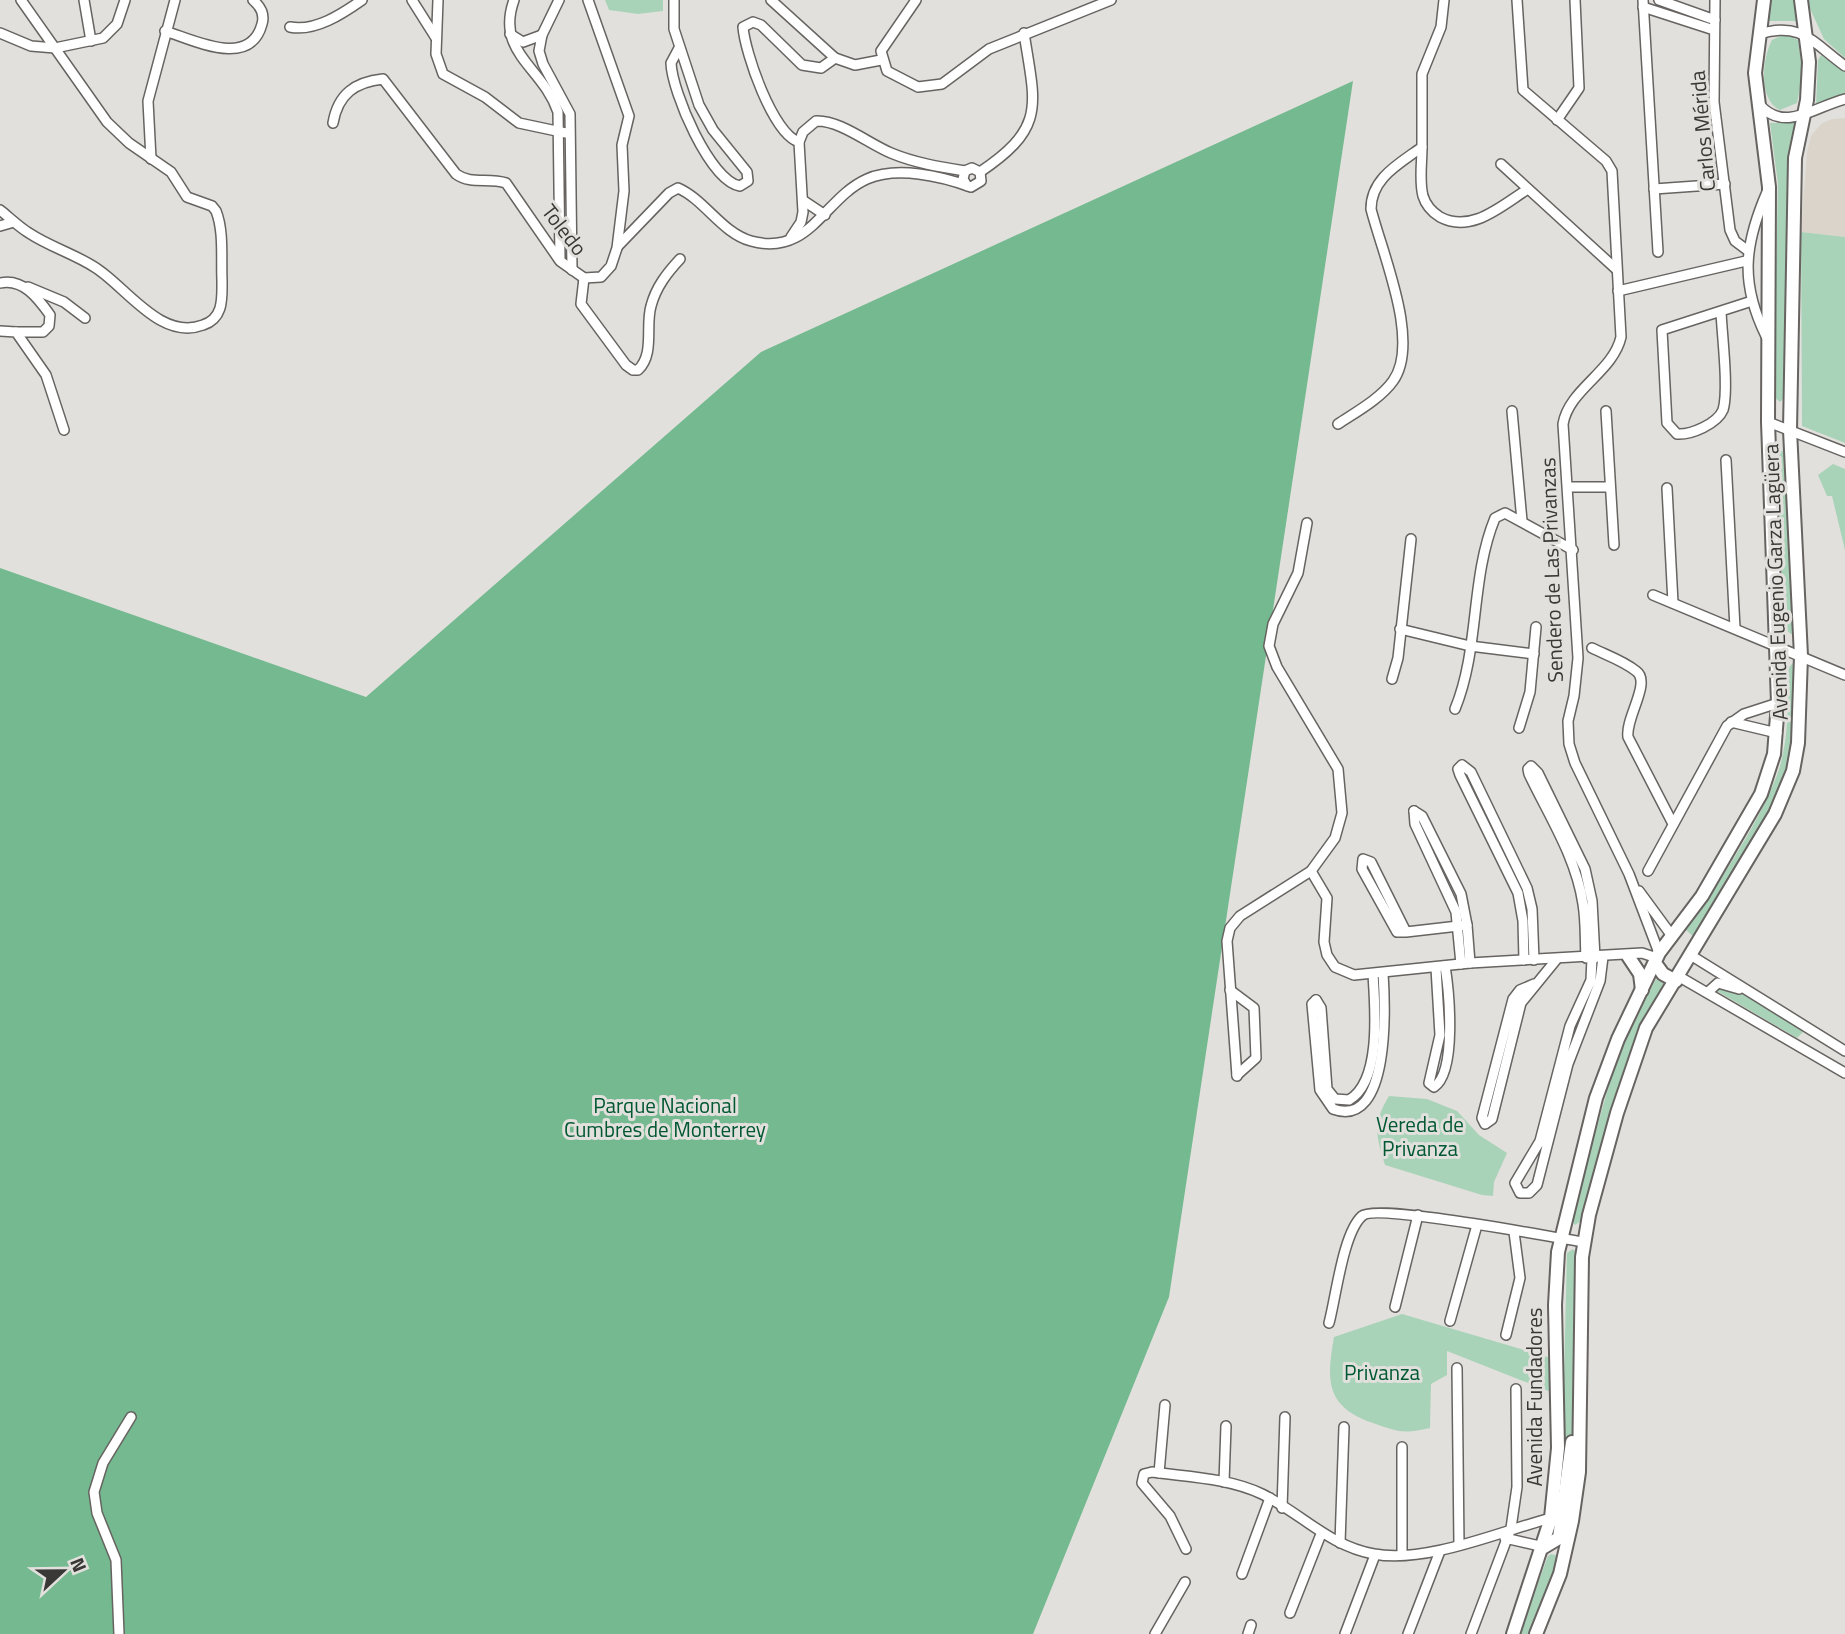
<svg xmlns="http://www.w3.org/2000/svg" width="1845" height="1634" viewBox="0 0 1845 1634" font-family="'Titillium Web',sans-serif">
<rect width="100%" height="100%" fill="#e2e0dc"/>
<polygon fill="#dbd4ca" points="1845,118 1845,237 1801,232 1807,152 1811,136 1821,124 1832,119"/>
<g fill="#a9d3b8">
<polygon points="605,0 663,0 663,11 638,14 609,10"/>
<polygon points="1770,0 1794,0 1796,21 1768,21"/>
<polygon points="1806,0 1845,0 1845,58 1824,39"/>
<path d="M 1785,34 L 1798,40 L 1803,74 L 1797,103 L 1780,110 C 1758,100 1762,59 1772,40 Z"/>
<polygon points="1821,55 1845,72 1845,93 1816,105 1818,60"/>
<polygon points="1770,123 1798,123 1790,193 1784,398 1780,402 1773,396 1778,184"/>
<polygon points="1801,232 1845,237 1845,443 1802,426"/>
<polygon points="1782,450 1786,458 1794,633 1791,634 1785,629 1774,454"/>
<polygon points="1833,464 1845,469 1845,550 1832,496 1827,496 1818,475"/>
<path d="M 1793,663 L 1797,665 L 1798,726 L 1780,798 L 1695,938 L 1686,930 C 1715,889 1766,813 1780,766 C 1789,734 1788,702 1787,669 Z"/>
<polygon points="1656,979 1666,985 1639,1034 1625,1065 1582,1220 1575,1225 1571,1219 1618,1053"/>
<polygon points="1720,985 1747,996 1804,1031 1797,1038 1717,991"/>
<path d="M 1389,1096 L 1427,1099 L 1457,1111 L 1479,1135 L 1507,1153 L 1494,1182 L 1493,1196 L 1482,1195 L 1385,1165 C 1376,1135 1372,1124 1389,1096 Z"/>
<polygon points="1573,1249 1577,1253 1574,1286 1574,1420 1561,1504 1567,1253"/>
<path d="M 1402,1314 L 1551,1358 L 1551,1392 L 1447,1351 L 1447,1375 L 1431,1384 L 1430,1428 C 1404,1434 1398,1432 1373,1423 C 1326,1407 1326,1381 1334,1337 Z"/>
<polygon points="1551,1554 1559,1556 1531,1634 1519,1634 1548,1556"/>
</g>
<polygon fill="#74b98f" points="1353,81 1169,1297 1033,1634 0,1634 0,568 366,697 761,352"/>
<g fill="none" stroke-linecap="round" stroke-linejoin="round">
<g stroke="#666360" stroke-width="12">
<g id="minor">
<polyline points="84,0 91,41"/>
<polyline points="412,0 436,38"/>
<polyline points="438,0 436,54 443,74 485,97 519,123 566,133"/>
<path d="M 514,0 C 495,53 543,67 558,112 L 560,259"/>
<polyline points="559,0 542,35 539,51 543,64 570,114 572,270"/>
<path d="M 674,0 L 674,29 L 699,105 L 713,130 L 747,172 L 748,181 L 740,186 C 710,181 672,92 671,63 L 679,48"/>
<polyline points="771,0 835,58 855,65 881,60"/>
<polyline points="916,0 881,51 887,71 918,87 942,84 989,49 1111,0"/>
<path d="M 1517,0 L 1523,90 L 1606,161 L 1612,171 L 1621,337 C 1613,372 1569,389 1563,424 L 1578,658 L 1574,696 L 1568,721 L 1569,744 L 1575,763 L 1629,874 L 1659,953"/>
<polyline points="1643,0 1658,252"/>
<polyline points="1659,0 1715,20"/>
<polyline points="1715,0 1714,102 1730,230 1735,241 1747,250"/>
<polyline points="1643,7 1714,30"/>
<path d="M 290,27 C 315,32 342,14 362,0"/>
<path d="M 165,31 C 194,40 250,69 262,24 C 265,14 260,6 253,0"/>
<polyline points="0,33 31,46 55,48 103,38 117,24 125,0"/>
<polyline points="510,34 523,42 542,35"/>
<path d="M 1759,34 C 1802,21 1813,43 1845,66"/>
<path d="M 1759,104 C 1784,134 1816,106 1845,99"/>
<polyline points="1557,120 1579,88 1575,0"/>
<path d="M 333,123 C 338,94 355,82 383,79 L 456,174 C 471,185 489,177 506,183 L 560,261 L 584,278 L 601,277 L 611,266 L 617,248 L 624,191 L 622,145 L 629,116 L 588,0"/>
<path d="M 799,142 C 773,134 745,53 743,27 L 753,22 L 761,25 L 802,65 L 821,68 L 835,58"/>
<path d="M 1422,147 C 1422,163 1419,181 1423,196 C 1426,206 1432,212 1440,217 C 1472,234 1502,205 1528,189"/>
<polyline points="151,159 148,101 175,0"/>
<polyline points="1501,164 1616,269"/>
<path d="M 980,172 C 1047,127 1035,105 1024,33"/>
<polyline points="1654,189 1725,184"/>
<polyline points="804,201 825,215"/>
<path d="M 0,210 C 10,218 19,227 29,233 C 50,247 75,254 96,268 C 127,288 161,341 203,325 C 224,318 222,298 222,280 C 221,258 224,231 216,211 L 212,206 L 187,197 L 171,172 L 129,143 L 107,122 L 21,0"/>
<polyline points="0,226 14,222"/>
<path d="M 791,237 L 801,222 L 803,212 L 799,142 L 803,132 L 816,121 C 840,120 869,144 891,153 C 915,163 940,167 965,171"/>
<path d="M 618,246 L 669,193 L 678,188 C 705,200 722,233 751,241 C 810,257 824,198 867,179 C 897,166 941,176 971,187 L 981,181 L 980,172 L 972,168 L 965,171 L 963,179 L 967,186"/>
<path d="M 584,278 L 581,304 L 626,365 L 633,370 L 638,370 C 655,354 645,326 651,306 C 656,287 667,273 680,259"/>
<path d="M 0,283 C 23,278 38,298 50,315 L 49,326 L 43,332 L 16,332"/>
<polyline points="28,287 64,302 85,318"/>
<polyline points="1618,291 1746,261"/>
<path d="M 1721,312 C 1722,335 1729,390 1723,410 C 1717,424 1691,435 1677,434 L 1667,423 L 1662,330 L 1752,301"/>
<polyline points="0,331 16,332 46,375 64,430"/>
<path d="M 1766,336 C 1740,283 1744,245 1767,192"/>
<polyline points="1512,411 1522,521"/>
<polyline points="1606,411 1614,545"/>
<polyline points="1768,422 1845,452"/>
<path d="M 1338,424 C 1356,412 1380,399 1393,381 C 1421,342 1382,253 1371,209 C 1371,178 1399,164 1422,147 L 1422,74 L 1441,27 L 1444,0"/>
<polyline points="1726,460 1735,628"/>
<polyline points="1568,487 1610,487"/>
<polyline points="1667,488 1673,603"/>
<polyline points="1653,595 1845,675"/>
<polyline points="1400,629 1470,646 1534,654"/>
<path d="M 1592,648 C 1606,655 1624,661 1636,671 C 1652,682 1625,718 1628,737 L 1673,824"/>
<polyline points="1392,679 1398,658 1411,539"/>
<path d="M 1455,709 C 1480,648 1470,579 1495,518 L 1505,513 L 1573,550"/>
<polyline points="1731,722 1777,733"/>
<polyline points="1519,728 1530,692 1536,627"/>
<polyline points="1414,811 1422,816 1461,894 1467,925 1470,963"/>
<polyline points="1414,811 1415,824 1456,912 1461,964"/>
<polyline points="1311,871 1327,898 1324,942 1327,955 1335,967 1354,975 1470,963 1642,953 1657,958"/>
<polyline points="1648,871 1727,726 1744,714 1778,703"/>
<polyline points="1639,891 1672,936"/>
<polyline points="1406,932 1371,862 1363,859 1362,869 1397,932 1406,932 1467,925"/>
<polyline points="1692,956 1845,1051"/>
<path d="M 1586,958 C 1585,941 1586,922 1583,904 C 1576,857 1549,816 1529,774 L 1528,769 L 1531,766 L 1538,773 L 1585,869 L 1592,901 L 1595,958"/>
<polyline points="1592,958 1591,980 1570,1026 1540,1141 1515,1183 1520,1193 1529,1193 1537,1185 1568,1064 1600,981 1603,957"/>
<polyline points="1524,960 1523,921 1518,893 1460,775 1458,769 1462,765 1471,772 1527,888 1532,909 1534,960"/>
<path d="M 1436,968 L 1440,1035 L 1429,1083 L 1434,1087 C 1457,1072 1449,991 1445,966"/>
<polyline points="1678,976 1845,1073"/>
<polyline points="1534,984 1520,990 1513,999 1482,1118 1485,1124 1492,1119 1521,1003 1556,960"/>
<polyline points="1230,990 1254,1008 1256,1058 1237,1075"/>
<polyline points="1708,992 1718,983 1739,989"/>
<path d="M 1316,1000 L 1312,1004 L 1320,1090 L 1333,1109 C 1391,1130 1385,1004 1383,973"/>
<path d="M 1316,1000 L 1321,1008 L 1327,1089 L 1335,1099 L 1349,1100 C 1382,1081 1375,1007 1373,974"/>
<polyline points="1237,1076 1227,941 1230,928 1240,916 1311,871 1335,838 1342,813 1338,769 1277,667 1269,646 1273,624 1298,573 1307,523"/>
<polyline points="1395,1307 1418,1215"/>
<polyline points="1450,1321 1477,1225"/>
<path d="M 1329,1323 C 1336,1297 1343,1233 1362,1216 C 1375,1203 1555,1238 1584,1242"/>
<polyline points="1506,1335 1520,1278 1514,1232"/>
<polyline points="1457,1368 1459,1545"/>
<polyline points="1159,1473 1165,1405"/>
<polyline points="1224,1482 1226,1426"/>
<polyline points="1282,1508 1285,1417"/>
<polyline points="1505,1538 1544,1547"/>
<polyline points="1340,1543 1344,1427"/>
<path d="M 1186,1549 L 1170,1516 L 1142,1483 L 1144,1474 L 1152,1472 C 1188,1477 1229,1478 1262,1494 C 1301,1513 1329,1546 1374,1554 C 1426,1564 1501,1531 1551,1518"/>
<polyline points="1402,1554 1402,1447"/>
<polyline points="1242,1574 1270,1498"/>
<polyline points="1290,1613 1321,1534"/>
<polyline points="119,1634 116,1560 97,1513 94,1492 103,1463 131,1417"/>
<polyline points="1155,1634 1185,1582"/>
<polyline points="1248,1634 1251,1625"/>
<polyline points="1345,1634 1375,1555"/>
<polyline points="1408,1634 1440,1551"/>
<polyline points="1471,1634 1511,1528 1517,1487 1516,1389"/>
</g>
</g>
<g stroke="#666360" stroke-width="16">
<g id="major">
<polyline points="1628,956 1640,974 1642,990"/>
<polyline points="1655,963 1663,974 1676,981"/>
<polyline points="1544,1547 1559,1538 1572,1442"/>
<polyline points="1513,1634 1551,1518 1558,1448 1555,1305 1558,1252 1596,1098 1618,1039 1659,953 1702,896 1761,794 1774,754 1778,703 1768,422 1769,187 1755,73 1764,0"/>
<polyline points="1536,1634 1560,1574 1572,1521 1579,1472 1582,1257 1589,1215 1617,1113 1646,1028 1775,814 1793,771 1798,743 1801,656 1790,430 1795,158 1807,100 1809,62 1801,0"/>
</g>
</g>
<use href="#minor" stroke="#fff" stroke-width="9"/>
<use href="#major" stroke="#fff" stroke-width="12"/>
</g>
<g text-anchor="middle" stroke-width="6" stroke-linejoin="round" paint-order="stroke">
<g font-size="21" fill="#393836" stroke="#e2e0dc">
<text transform="translate(1703 131) rotate(-95)" y="7">Carlos Mérida</text>
<text transform="translate(564 230) rotate(52)" y="7">Toledo</text>
<text transform="translate(1552 570) rotate(-92)" y="7">Sendero de Las Privanzas</text>
<text transform="translate(1776 582) rotate(-92)" y="7">Avenida Eugenio Garza Lagüera</text>
<text transform="translate(1535 1397) rotate(-90)" y="7">Avenida Fundadores</text>
</g>
<g font-size="21" fill="#005832" stroke="#e2e0dc">
<text x="665" y="1113">Parque Nacional<tspan x="665" dy="24">Cumbres de Monterrey</tspan></text>
<text x="1420" y="1132">Vereda de<tspan x="1420" dy="24">Privanza</tspan></text>
<text x="1382" y="1380">Privanza</text>
</g>
</g>
<g transform="translate(63 1571) rotate(68)" stroke="#e2e0dc" stroke-width="5" paint-order="stroke">
<path d="M0-5L12 26L0 18L-12 26Z" fill="#393836"/>
<text y="-10" font-size="19" font-weight="bold" text-anchor="middle" fill="#393836">N</text>
</g>
</svg>
